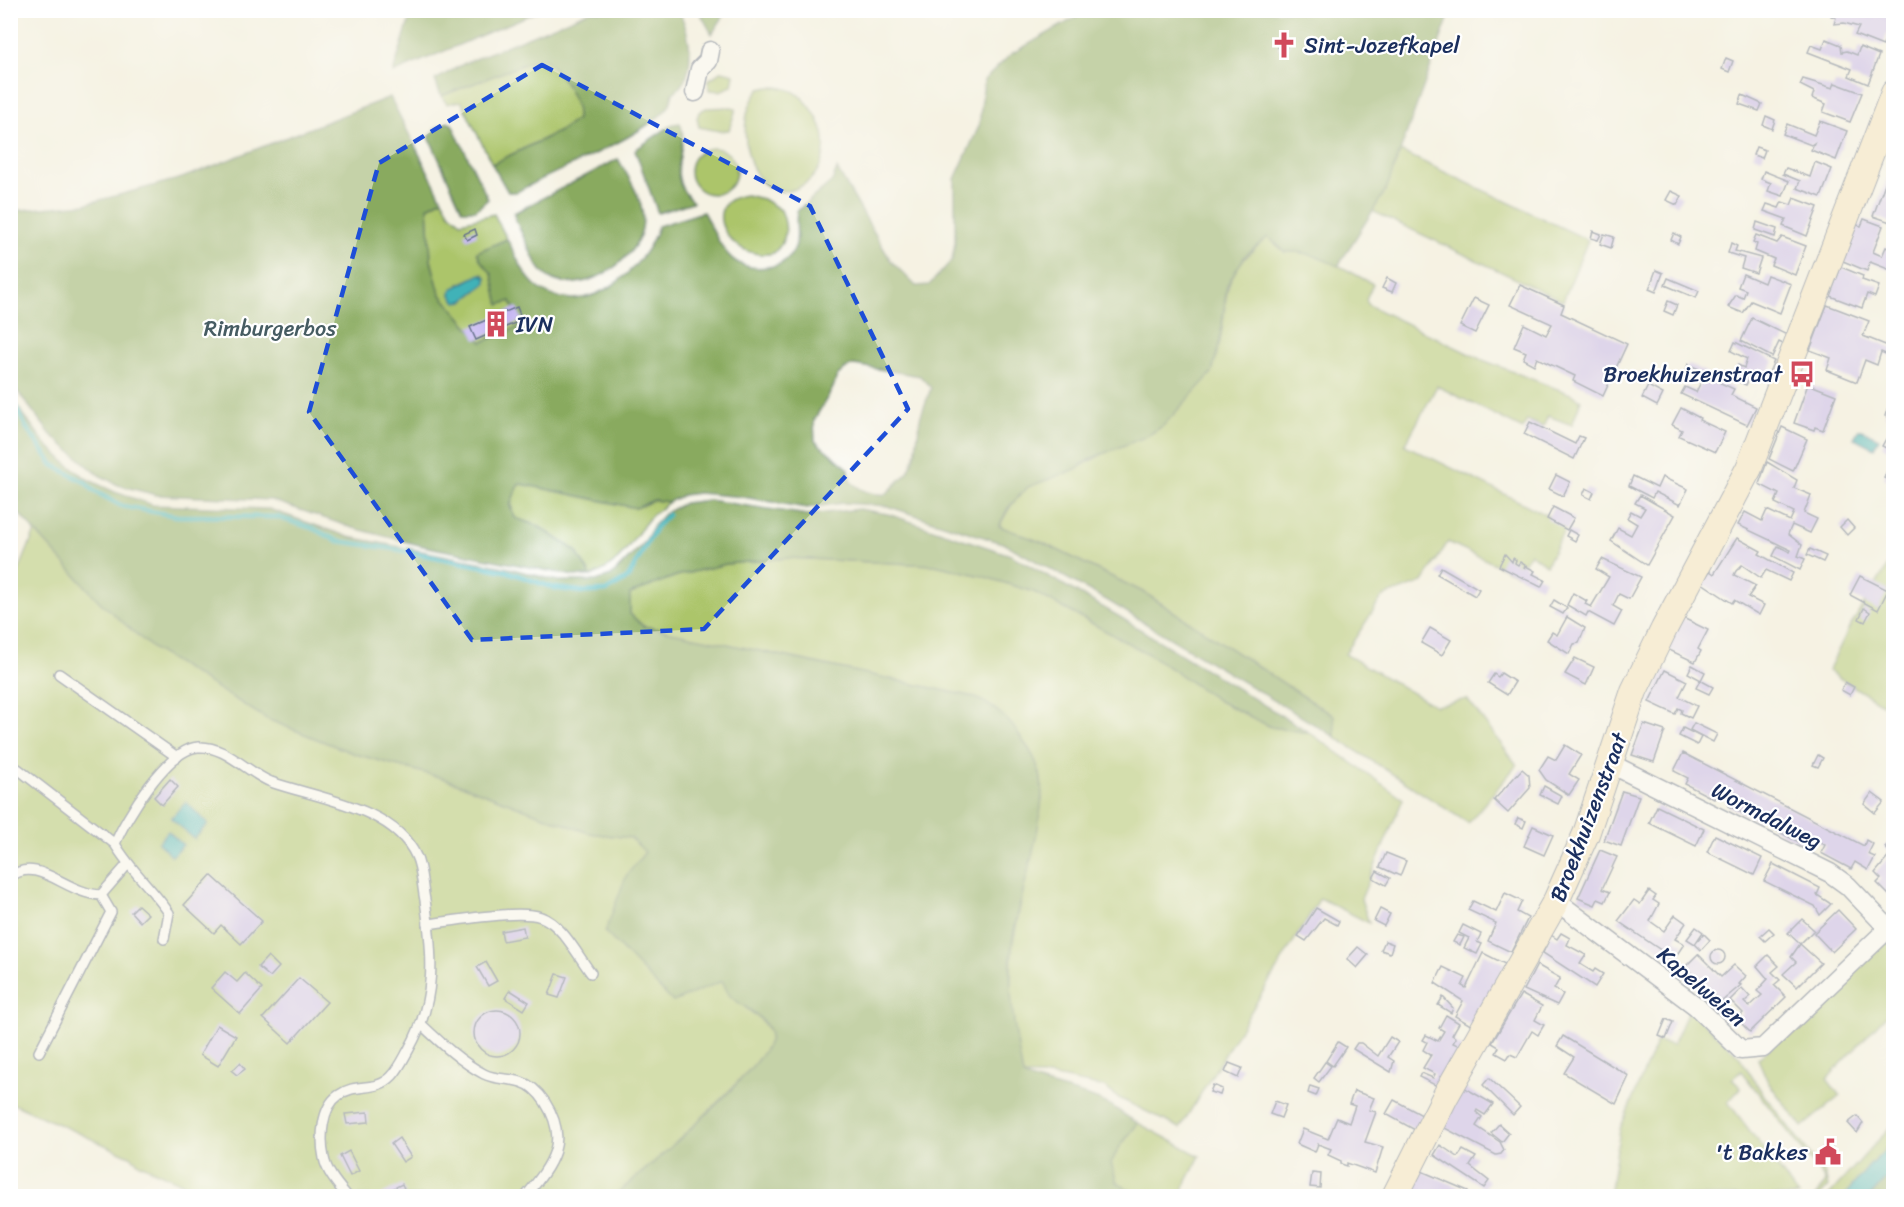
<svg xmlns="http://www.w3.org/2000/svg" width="1904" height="1207" viewBox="0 0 1904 1207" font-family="Sriracha,sans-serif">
<rect width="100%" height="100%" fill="#fff"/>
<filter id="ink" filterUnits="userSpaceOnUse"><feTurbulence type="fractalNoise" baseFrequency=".0167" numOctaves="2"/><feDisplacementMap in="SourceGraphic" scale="12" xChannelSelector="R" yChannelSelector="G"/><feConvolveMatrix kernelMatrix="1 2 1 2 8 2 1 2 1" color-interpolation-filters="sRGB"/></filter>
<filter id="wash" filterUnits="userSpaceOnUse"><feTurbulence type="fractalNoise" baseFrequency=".008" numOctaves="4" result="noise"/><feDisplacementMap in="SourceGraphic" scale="24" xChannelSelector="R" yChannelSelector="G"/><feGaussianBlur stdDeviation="1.35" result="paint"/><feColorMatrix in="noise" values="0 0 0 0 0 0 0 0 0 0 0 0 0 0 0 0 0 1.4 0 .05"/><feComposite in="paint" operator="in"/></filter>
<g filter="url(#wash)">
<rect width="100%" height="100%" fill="#f5f2e3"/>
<g fill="#acc56b" stroke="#647a64" stroke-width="1.5" fill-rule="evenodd">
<path d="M 545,59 C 560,72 579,99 577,119 L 560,131 L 492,164 L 461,101 L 447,104 L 441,96 L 535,60 Z"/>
<polygon points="722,71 734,74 732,86 720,91 709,90 708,80"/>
<path d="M 769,87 C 789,86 800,93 811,108 C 859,173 764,234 747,149 C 743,127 745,106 760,89 Z"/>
<polygon points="732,107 736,109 729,130 719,131 699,127 697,118 699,112 706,108"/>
<circle cx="713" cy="171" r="23"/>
<polygon points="1400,151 1588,240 1563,301 1372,211 1386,190"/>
<path d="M 746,195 L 763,199 L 781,210 C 788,227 788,239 774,253 C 730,264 695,201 746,195 Z"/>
<path d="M 442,199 L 450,213 L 461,222 L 494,214 L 507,239 L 477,253 L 492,274 L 499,304 L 511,301 L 521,326 L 482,342 L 440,294 L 431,260 L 428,207 ZM 483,274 L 486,277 L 484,285 L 463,301 L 459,284 Z"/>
<path d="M 1268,237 L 1285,252 C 1316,249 1346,270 1373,284 L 1366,299 L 1368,305 L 1480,359 L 1573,395 L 1581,400 L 1572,425 L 1548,416 L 1543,427 L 1527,420 L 1523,429 L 1437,386 L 1405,445 L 1567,525 L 1546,565 L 1530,553 L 1516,574 L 1448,542 L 1423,582 L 1382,597 L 1345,654 L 1435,706 L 1467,699 L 1517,765 L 1468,823 L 1335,737 L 1334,716 L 1145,593 L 1041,542 L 999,527 C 1008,509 1020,488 1040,480 C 1052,476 1065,474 1075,469 C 1089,463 1101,453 1116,448 C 1133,440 1151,437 1165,423 C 1181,407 1215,363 1220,340 C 1231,282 1218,279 1268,237 Z"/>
<path d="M 522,484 L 636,508 L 654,500 L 669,502 C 662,508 653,513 647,521 C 628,545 622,564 591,576 L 576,551 L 538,526 L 515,518 C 509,505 511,498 518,485 Z"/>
<polygon points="35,531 100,602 152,648 267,719 355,754 443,778 589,833 631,838 661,866 730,995 761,1020 769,1031 770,1038 766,1049 750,1069 725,1095 673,1146 614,1196 210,1196 140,1164 132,1157 11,1103 10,593"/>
<polygon points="1893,557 1893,711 1828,671 1848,630"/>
<polygon points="788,558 935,565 982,576 1034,592 1152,656 1219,701 1271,727 1310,733 1403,799 1361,899 1369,923 1320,898 1180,1128 1119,1098 1104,1087 1050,1076 1023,1076 1010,1006 1012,946 1042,799 1040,774 1029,749 974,697 643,626 630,614 629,594 676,576 726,564"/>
<polygon points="1893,933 1893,1008 1827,1079 1840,1096 1802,1127 1768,1082 1758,1059"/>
<polygon points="1689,1009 1739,1056 1763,1094 1825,1173 1828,1187 1820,1196 1815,1196 1824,1185 1825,1179 1741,1071 1732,1079 1741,1088 1728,1102 1799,1196 1602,1196 1602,1190 1610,1195 1620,1129 1657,1041 1673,1045"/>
<path d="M 1138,1123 L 1200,1156 L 1179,1196 C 1151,1196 1115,1200 1111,1163 L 1119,1148 Z"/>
<polygon points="1893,1124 1893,1143 1872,1163 1844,1196 1828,1196"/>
</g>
<g fill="#89aa5f" stroke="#526c5e" stroke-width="1.5" fill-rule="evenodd">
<polygon points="412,11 412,10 539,11 393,73"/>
<path d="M 590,11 L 679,11 C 691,35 698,76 673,93 C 672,98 671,102 669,106 C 646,137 554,170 517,192 L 508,192 L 492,164 L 560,131 L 577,119 C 579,99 559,71 545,59 L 535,60 L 441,96 L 435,80 L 465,63 Z"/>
<polygon points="699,11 727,11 712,34"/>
<path d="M 1087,11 L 1451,11 L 1386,190 L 1338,266 C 1320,258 1305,250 1285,252 L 1268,237 L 1245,256 L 1227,285 L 1220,341 L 1212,373 L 1163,426 L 1147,436 L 1090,459 L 1076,469 L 1028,487 L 1008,508 L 999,526 L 1041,542 L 1145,593 L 1334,716 L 1335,737 L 1108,601 L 1005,544 L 887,506 L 843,503 L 806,508 L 743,497 L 698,493 L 683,495 L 669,502 L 654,500 L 636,508 L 522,484 L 518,485 L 510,506 L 515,518 L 538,526 L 576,551 L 591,576 L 574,576 L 423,546 L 353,528 L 271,500 L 156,495 L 118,485 L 99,475 L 51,435 L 11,383 L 11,211 L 85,204 L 182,178 L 390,97 L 442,199 L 428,207 L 431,261 L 440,294 L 482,342 L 521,326 L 511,301 L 499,305 L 492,274 L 481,261 L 477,252 L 507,239 C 516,255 524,278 540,289 C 586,321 645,270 658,226 L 703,212 C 721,243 728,276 774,266 C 784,264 793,255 796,244 C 798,234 795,222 797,211 L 832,181 L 837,169 L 891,261 L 916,286 L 929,285 L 952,260 L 955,242 L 955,179 L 979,126 L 984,80 L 1011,54 ZM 854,365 L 920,376 L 931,388 L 920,418 L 915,456 L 908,472 L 886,494 C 870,495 862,491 850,481 L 849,469 L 815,441 L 814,420 L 833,388 L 837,376 L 846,368 Z"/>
<polygon points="447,122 452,124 488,199 476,210 462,210 429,137 435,128"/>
<path d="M 680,123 C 691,148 662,174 693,202 L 658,213 L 635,150 L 673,124 Z"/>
<path d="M 618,159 C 629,178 647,204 642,228 C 636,262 581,298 548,277 C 537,269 532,254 526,242 C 522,233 515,222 514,213 Z"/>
<path d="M 11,398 L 44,442 L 65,462 L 89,480 L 115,492 L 153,505 L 269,509 L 349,537 L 509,568 L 558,581 L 596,581 L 611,576 L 644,543 L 654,525 L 665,513 L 684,503 L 709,500 L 808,515 L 859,509 L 888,514 L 1011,555 L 1120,617 L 1310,733 L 1271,727 L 1219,701 L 1152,656 L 1034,592 L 982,576 L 935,565 L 788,558 L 726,564 L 676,576 L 630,594 L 630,614 L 643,626 L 974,697 C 995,707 1009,718 1021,738 C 1029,748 1037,761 1040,774 C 1050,815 1017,898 1012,945 C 1007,990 1015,1032 1023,1076 C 1047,1087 1074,1090 1099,1100 C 1114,1105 1124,1116 1138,1123 L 1119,1148 L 1111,1163 L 1117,1182 L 1139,1196 L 614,1196 C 639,1176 773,1061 770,1035 C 768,1018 743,1007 731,997 C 727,993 725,986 722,981 L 673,1002 L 605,932 L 626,876 L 645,852 L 631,838 L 589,833 L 443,778 L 355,754 L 267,719 L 152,648 L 100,602 L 11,505 Z"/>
<polygon points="1893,1171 1893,1196 1870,1196"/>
</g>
<g fill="#41b2b8" stroke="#2e708b" stroke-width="1.5">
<polygon points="480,274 486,277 486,283 463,301 456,302 451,295 452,289"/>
<polygon points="1859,429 1879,438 1874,448 1854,438"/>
<polygon points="186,802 208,824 194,839 171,818"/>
<polygon points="168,831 183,845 172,856 158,843"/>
<polygon points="1893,1143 1893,1171 1870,1196 1844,1196 1869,1166"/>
</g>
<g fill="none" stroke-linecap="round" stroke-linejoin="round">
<polyline stroke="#41b2b8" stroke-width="5" points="10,404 14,403 26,427 53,465 85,482 94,491 122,506 177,516 277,517 312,528 338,541 395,549 506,571 554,588 585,592 606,591 628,578 656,527 668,515"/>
</g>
<g id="blocks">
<g fill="#c2b2f1">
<polygon points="1839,10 1858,11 1872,16 1877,10 1893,17 1883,46 1855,35 1859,27 1844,23 1834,24 1836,18 1831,16 1834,11"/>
<polygon points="1826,39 1841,45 1842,52 1847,51 1857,55 1860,47 1879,55 1868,84 1849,76 1852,69 1808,52 1811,45 1822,49"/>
<polygon points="1283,40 1287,43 1291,41 1283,51 1278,47"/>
<polygon points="1726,58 1733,61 1729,72 1722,69"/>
<polygon points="1803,79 1833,88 1835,83 1862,93 1850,122 1823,112 1826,104 1812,98 1814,92 1800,85"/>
<polygon points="1742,95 1762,104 1759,111 1739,104"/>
<polygon points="1766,116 1775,120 1772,129 1763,125"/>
<polygon points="1820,121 1847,131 1836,160 1811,150 1814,143 1811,145 1783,134 1787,124 1814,135"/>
<polygon points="1756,147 1765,150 1762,158 1753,155"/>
<polygon points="1815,162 1832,169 1821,197 1797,188 1800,181 1783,174 1786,168 1810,177"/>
<polygon points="1764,171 1789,181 1783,196 1768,191 1771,183 1761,179"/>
<polygon points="1887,178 1893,181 1893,223 1873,216"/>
<polygon points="1671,191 1682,196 1677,205 1666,200"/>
<polygon points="1794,198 1818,207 1807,236 1783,226 1786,219 1764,211 1767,204 1779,208 1782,202 1791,205"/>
<polygon points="1864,219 1883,226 1873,252 1882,256 1886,247 1893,250 1893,271 1870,262 1867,271 1843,261 1857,225 1861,226"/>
<polygon points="1757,222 1777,229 1775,237 1755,230"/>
<polygon points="475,229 477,235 467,240 464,234"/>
<polygon points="1593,231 1601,234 1598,240 1591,238"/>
<polygon points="1674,233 1681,237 1678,244 1671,240"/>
<polygon points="1604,234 1614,237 1611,248 1600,244"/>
<polygon points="1756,235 1777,243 1782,237 1806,246 1795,275 1771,265 1774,259 1755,251 1757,244 1753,242"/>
<polygon points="1731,243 1737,246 1735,251 1761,258 1756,273 1741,268 1744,258 1728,253"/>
<polygon points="1841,267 1863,276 1862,280 1879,286 1875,297 1867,294 1862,308 1830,296"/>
<polygon points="1656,270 1663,273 1656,292 1649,289"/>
<polygon points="1743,274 1764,283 1767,275 1791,284 1780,313 1751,301 1743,313 1728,307 1736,295 1743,298 1746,290 1738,287"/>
<polygon points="1387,278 1396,283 1392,292 1382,288"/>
<polygon points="1668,278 1699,291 1696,298 1665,285"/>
<polygon points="1520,285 1564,305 1561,313 1627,344 1603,396 1573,381 1575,376 1537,358 1534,365 1523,359 1526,352 1514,347 1524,324 1546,335 1552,324 1510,305"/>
<polygon points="1474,298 1489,305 1475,333 1460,326"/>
<polygon points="1668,301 1677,305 1673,315 1664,311"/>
<polygon points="1827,305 1869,321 1863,336 1893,348 1893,357 1881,352 1877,365 1865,360 1857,382 1827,370 1831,358 1810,350"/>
<polygon points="517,307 522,320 476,340 470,327"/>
<polygon points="1752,318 1787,335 1783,344 1779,342 1772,357 1741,341"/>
<polygon points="1735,342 1774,361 1765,381 1751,375 1746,385 1732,379 1738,365 1744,368 1747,359 1731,351"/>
<polygon points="1688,364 1707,373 1705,376 1734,389 1731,395 1756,407 1747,425 1681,394 1685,387 1696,392 1701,382 1691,378 1693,374 1686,371"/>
<polygon points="1808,384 1836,395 1823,430 1815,427 1814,430 1794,423"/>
<polygon points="1648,386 1663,394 1657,406 1642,398"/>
<polygon points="1888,407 1893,409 1893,418 1885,416"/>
<polygon points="1681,408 1700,418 1699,420 1725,432 1715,452 1679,436 1682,430 1672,425"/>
<polygon points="1530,422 1575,444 1579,436 1584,438 1574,459 1524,434"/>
<polygon points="1782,427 1807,439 1793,471 1769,459"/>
<polygon points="1886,439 1893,442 1890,450 1882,446"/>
<polygon points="1767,462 1797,480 1794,488 1811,495 1804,513 1817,519 1810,533 1792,525 1788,534 1802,545 1798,556 1805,559 1800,570 1773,556 1778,546 1790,552 1791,550 1738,525 1745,512 1762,521 1767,510 1790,521 1794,512 1775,503 1779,494 1759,484"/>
<polygon points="1888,468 1893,471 1893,482 1884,478"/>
<polygon points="1556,475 1570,482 1563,496 1549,489"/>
<polygon points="1633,476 1657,488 1662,477 1688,489 1680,505 1655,492 1652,498 1629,486"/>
<polygon points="1586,488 1594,492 1591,499 1583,495"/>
<polygon points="1640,495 1675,515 1647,565 1611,541 1618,528 1631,535 1637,524 1627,518 1631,511 1640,516 1645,508 1635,503"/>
<polygon points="1553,507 1574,518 1567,530 1547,519"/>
<polygon points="1847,520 1854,528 1847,535 1840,527"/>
<polygon points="1569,530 1578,535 1575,541 1566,536"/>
<polygon points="1737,538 1761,551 1759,554 1793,573 1789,581 1766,570 1761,578 1742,565 1736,571 1734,575 1756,586 1748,597 1764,605 1759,615 1734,600 1732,603 1702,583 1710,571 1714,574"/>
<polygon points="1810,549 1826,556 1823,562 1807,555"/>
<polygon points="1505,554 1512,562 1513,558 1516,560 1515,563 1518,565 1520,562 1525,565 1524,569 1526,566 1535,571 1533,574 1545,580 1541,587 1499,566"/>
<polygon points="1602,559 1641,577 1629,599 1619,594 1613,606 1622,611 1614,626 1588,612 1586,616 1567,605 1573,593 1587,601 1585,604 1591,607 1609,577 1596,569"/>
<polygon points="1441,567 1479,589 1475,596 1437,574"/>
<polygon points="1860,576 1888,590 1878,610 1850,595"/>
<polygon points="1554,600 1567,608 1563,614 1550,607"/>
<polygon points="1864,608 1870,612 1865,622 1859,619"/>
<polygon points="1567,617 1585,628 1579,643 1574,644 1569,654 1547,640 1552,632 1557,635"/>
<polygon points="1683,618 1708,630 1698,649 1701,651 1695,662 1667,649"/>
<polygon points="1430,628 1451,640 1442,655 1421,643"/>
<polygon points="1575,658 1594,667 1586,685 1565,674"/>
<polygon points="1692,665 1705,672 1701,680 1688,673"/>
<polygon points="1665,670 1687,681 1679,697 1697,706 1691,718 1681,713 1682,710 1678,708 1675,714 1649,702"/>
<polygon points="1501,673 1515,682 1507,695 1488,683 1494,674 1498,677"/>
<polygon points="1700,680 1713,687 1709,694 1696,688"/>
<polygon points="1845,682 1854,687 1850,695 1841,690"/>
<polygon points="1694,723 1717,734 1713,742 1690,730"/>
<polygon points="1644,724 1665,731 1654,762 1632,755"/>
<polygon points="1683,728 1701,737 1697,745 1679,736"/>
<polygon points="1565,745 1581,755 1569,774 1579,780 1569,795 1546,780 1539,770 1548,756 1556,760"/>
<polygon points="1683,753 1864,846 1866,840 1873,844 1868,854 1875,857 1868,870 1855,862 1851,869 1821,853 1825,845 1812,838 1811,840 1804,837 1801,843 1771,828 1774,822 1768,819 1761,815 1758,821 1728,806 1731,800 1718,793 1714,799 1685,784 1688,778 1674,771"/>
<polygon points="1818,755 1823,758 1818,767 1813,765"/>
<polygon points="1522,769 1529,775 1530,788 1508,813 1494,800"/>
<polygon points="170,779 178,787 162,805 154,797"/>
<polygon points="1544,786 1562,796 1558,804 1540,795"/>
<polygon points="1622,791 1639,796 1621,846 1604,840"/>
<polygon points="1872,793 1884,802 1875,813 1864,804"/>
<polygon points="1657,806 1704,829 1696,846 1649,823"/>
<polygon points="1518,818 1526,821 1523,828 1515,824"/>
<polygon points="1533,826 1553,835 1544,855 1524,846"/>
<polygon points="1715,835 1762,858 1754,875 1707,852"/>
<polygon points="1893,839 1893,892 1890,896 1877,883 1881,879 1875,873 1891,854 1885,847"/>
<polygon points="1600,850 1617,857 1602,889 1610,892 1605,902 1598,899 1595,905 1578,898"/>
<polygon points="1386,853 1406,861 1400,876 1380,867"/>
<polygon points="1773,864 1820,888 1817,895 1831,904 1820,915 1815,906 1764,881"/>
<polygon points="1377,871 1390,878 1386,885 1373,878"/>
<polygon points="211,875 262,921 241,944 221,925 214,933 184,905"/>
<polygon points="1649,891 1656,896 1653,900 1659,904 1650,921 1664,931 1675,915 1686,923 1675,939 1684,944 1674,959 1618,921 1634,900 1640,904"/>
<polygon points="1505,893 1522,901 1517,912 1528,918 1511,952 1488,941 1496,923 1468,910 1473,901 1496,912"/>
<polygon points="138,905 148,914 140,922 131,912"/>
<polygon points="1316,908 1339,921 1337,925 1324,918 1306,941 1298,936"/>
<polygon points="1380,909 1390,914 1384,926 1374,921"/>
<polygon points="1838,910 1856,929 1832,952 1814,933"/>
<polygon points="1802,919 1814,930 1800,944 1821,963 1797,987 1783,974 1796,962 1791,957 1800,944 1788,933"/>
<polygon points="1463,925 1481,934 1477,942 1482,944 1477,954 1464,948 1469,938 1459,933"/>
<polygon points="523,927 525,937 503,941 501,931"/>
<polygon points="1696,927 1703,932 1695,944 1687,939"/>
<polygon points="1769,928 1774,933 1765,941 1760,936"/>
<polygon points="1561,933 1570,938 1567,945 1586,955 1580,964 1593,972 1595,969 1603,974 1595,987 1543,953 1551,935 1557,939"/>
<polygon points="1704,934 1710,940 1701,950 1695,944"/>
<polygon points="1457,935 1464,937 1460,945 1453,942"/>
<polygon points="1385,941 1393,944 1390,953 1381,950"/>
<polygon points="1358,947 1368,955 1357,968 1347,959"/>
<circle cx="1718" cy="957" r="7"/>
<polygon points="1483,953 1505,964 1474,1027 1455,1016 1463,1001 1435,983 1443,967 1466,978 1462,986 1466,988"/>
<polygon points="1698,954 1721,977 1734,965 1746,976 1739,984 1741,985 1721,1002 1685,967"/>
<polygon points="1768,955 1779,966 1772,972 1780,980 1774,985 1786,997 1750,1032 1737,1019 1743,1013 1730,1000 1742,988 1750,997 1744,1002 1749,1007 1762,995 1757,991 1768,979 1757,966"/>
<polygon points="268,956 279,967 270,977 258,967"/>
<polygon points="486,962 497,981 488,986 477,967"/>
<polygon points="1537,965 1560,978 1554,989 1563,994 1557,1005 1524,990"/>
<polygon points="225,972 237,982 245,973 262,989 240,1014 211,988"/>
<polygon points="557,974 567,977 559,998 549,995"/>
<polygon points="299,978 327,1002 290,1043 263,1018"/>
<polygon points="510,990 529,1002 524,1010 505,998"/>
<polygon points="1521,994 1542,1006 1535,1020 1544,1025 1538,1035 1532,1031 1517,1057 1510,1054 1507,1059 1496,1053 1499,1047 1492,1043"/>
<polygon points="1443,997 1453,1008 1451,1013 1438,1005"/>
<circle cx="497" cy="1033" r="23"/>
<polygon points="1446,1015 1459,1023 1452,1035 1456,1038 1453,1043 1464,1048 1443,1089 1419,1077 1421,1073 1433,1078 1435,1074 1423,1068 1431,1055 1423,1050 1427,1042 1423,1040 1426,1035 1438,1041 1444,1031 1439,1028"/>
<polygon points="1666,1019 1673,1022 1666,1039 1659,1036"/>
<polygon points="217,1025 236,1036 218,1066 200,1055"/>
<polygon points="1563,1036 1629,1076 1616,1104 1564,1073 1574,1057 1557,1046"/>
<polygon points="1390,1037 1398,1042 1388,1057 1394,1061 1391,1072 1353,1049 1357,1043 1361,1043 1378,1056"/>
<polygon points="1338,1042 1346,1047 1333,1066 1326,1061"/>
<polygon points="1325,1062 1331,1066 1319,1082 1314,1078"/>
<polygon points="240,1063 245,1069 237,1075 232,1071"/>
<polygon points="1229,1063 1242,1068 1238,1078 1225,1072"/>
<polygon points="1489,1078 1520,1107 1513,1115 1483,1085"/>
<polygon points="1213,1085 1222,1089 1220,1095 1210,1092"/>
<polygon points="1310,1086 1319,1089 1316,1096 1308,1093"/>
<polygon points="1465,1088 1493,1104 1485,1115 1477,1110 1476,1112 1482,1117 1476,1126 1500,1142 1504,1150 1501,1154 1496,1155 1441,1126"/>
<polygon points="1354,1091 1374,1098 1369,1110 1376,1112 1365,1142 1383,1147 1375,1173 1347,1163 1347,1166 1341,1164 1341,1161 1328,1155 1331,1149 1318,1144 1315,1152 1297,1144 1303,1129 1328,1139 1337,1118 1349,1123 1355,1106 1349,1104"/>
<polygon points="1394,1100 1422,1115 1415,1130 1386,1114"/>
<polygon points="1275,1101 1286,1105 1281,1118 1270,1114"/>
<polygon points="368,1112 369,1122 347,1124 345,1114"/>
<polygon points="1857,1116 1863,1123 1857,1133 1848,1123"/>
<polygon points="1499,1124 1509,1133 1502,1142 1491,1133"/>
<polygon points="399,1138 411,1157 403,1162 391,1144"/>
<polygon points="1829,1144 1835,1153 1827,1159 1820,1151"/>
<polygon points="1440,1145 1458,1157 1463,1150 1476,1157 1470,1166 1489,1181 1484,1188 1434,1155"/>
<polygon points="349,1151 359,1171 350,1176 340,1156"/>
<polygon points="1419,1170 1468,1191 1466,1196 1404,1196"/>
<polygon points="1312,1173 1321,1174 1320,1188 1310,1187"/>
<polygon points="402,1184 406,1193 399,1196 383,1196 382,1194"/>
</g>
</g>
</g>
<g filter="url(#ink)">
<use href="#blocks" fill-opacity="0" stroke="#67738d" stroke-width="1.5"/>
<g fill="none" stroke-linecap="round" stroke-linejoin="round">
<g stroke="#67738d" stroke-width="12">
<g id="lane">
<polyline points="59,674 177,757"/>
<polyline points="18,769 115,844"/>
<path d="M 10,877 C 38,855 66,894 101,895"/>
<path d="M 428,924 C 453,921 520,909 541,917 C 562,924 578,956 591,973"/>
<path d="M 164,939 L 169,913 C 152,888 130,870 115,844 C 125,818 168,749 198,747 C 225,745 248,773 271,782 C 316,798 394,807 416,856 C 422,868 422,886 425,900 C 433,955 437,999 409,1049 C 404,1058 399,1069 392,1076 C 376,1093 356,1082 339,1095 C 321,1107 320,1139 324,1158 C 327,1173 338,1185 347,1196"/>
<path d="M 422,1025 C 441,1043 461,1062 484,1074 C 496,1080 508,1078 521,1082 C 532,1085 539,1093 545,1102 C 570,1141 552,1164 526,1196"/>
<polyline points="39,1052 111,912 101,895 127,865"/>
</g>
</g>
<g stroke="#67738d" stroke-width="21">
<g id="street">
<polyline points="695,92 700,69 708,61 710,51"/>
<polyline points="1611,764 1830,873 1848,886 1888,928"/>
<polyline points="1556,901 1696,1006 1741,1050 1763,1048 1894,923"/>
</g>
</g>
<g stroke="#67738d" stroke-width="28">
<polyline id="secondary" points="1395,1196 1446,1095 1556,901 1586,834 1634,691 1664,629 1749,468 1894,93"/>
</g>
<use href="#lane" stroke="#fff" stroke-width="9"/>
<use href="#street" stroke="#fff" stroke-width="18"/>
<use href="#secondary" stroke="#f9e7c3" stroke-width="26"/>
</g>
</g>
<path d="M0 0H1904V1207H0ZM 542,65 L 810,206 L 908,409 L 704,629 L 472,640 L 309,412 L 379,163 Z" fill="#f5f2e3" fill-opacity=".55" fill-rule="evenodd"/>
<path fill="none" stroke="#1d4ed8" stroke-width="4.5" stroke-dasharray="12 8" stroke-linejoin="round" d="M 542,65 L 810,206 L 908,409 L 704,629 L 472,640 L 309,412 L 379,163 Z"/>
<defs>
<g id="church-bare" transform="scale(2.07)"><path d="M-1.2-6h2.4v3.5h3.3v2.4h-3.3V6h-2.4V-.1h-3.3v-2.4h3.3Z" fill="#d1495b" stroke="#fff" stroke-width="2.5" paint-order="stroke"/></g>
<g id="building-bare" transform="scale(2.07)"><path d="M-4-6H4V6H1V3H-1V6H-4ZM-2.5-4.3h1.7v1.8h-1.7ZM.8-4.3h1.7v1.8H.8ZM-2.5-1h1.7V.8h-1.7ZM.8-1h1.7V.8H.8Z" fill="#d1495b" stroke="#fff" stroke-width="2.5" paint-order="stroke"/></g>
<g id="bus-bare" transform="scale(2.07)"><path d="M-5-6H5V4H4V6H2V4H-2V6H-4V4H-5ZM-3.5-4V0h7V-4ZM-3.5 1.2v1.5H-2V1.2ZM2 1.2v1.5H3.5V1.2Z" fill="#d1495b" stroke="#fff" stroke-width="2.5" paint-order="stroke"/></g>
<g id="civic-bare" transform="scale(2.07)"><path d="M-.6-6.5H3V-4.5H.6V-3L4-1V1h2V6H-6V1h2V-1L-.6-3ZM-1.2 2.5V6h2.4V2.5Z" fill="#d1495b" stroke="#fff" stroke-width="2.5" paint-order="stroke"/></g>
</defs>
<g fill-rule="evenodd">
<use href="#church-bare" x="1284" y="45"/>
<use href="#building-bare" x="496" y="324"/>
<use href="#bus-bare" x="1802" y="374"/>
<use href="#civic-bare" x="1828" y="1152"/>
</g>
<g text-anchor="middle" stroke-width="4.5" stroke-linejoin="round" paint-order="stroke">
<g font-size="22" fill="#1b2f5e" stroke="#fff" text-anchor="start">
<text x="1304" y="53">Sint-Jozefkapel</text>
<text x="516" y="332">IVN</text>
<text x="1782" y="382" text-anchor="end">Broekhuizenstraat</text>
<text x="1808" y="1160" text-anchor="end">'t Bakkes</text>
</g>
<g font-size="22" fill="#465c62" stroke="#fff">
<text x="270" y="336">Rimburgerbos</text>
</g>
<g font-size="22" fill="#1b2f5e" stroke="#fff">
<text transform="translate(1767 815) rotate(27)" y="8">Wormdalweg</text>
<text transform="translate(1588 817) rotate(-69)" y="8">Broekhuizenstraat</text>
<text transform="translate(1702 986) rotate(41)" y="8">Kapelweien</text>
</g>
</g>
<rect width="1904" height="1207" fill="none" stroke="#fff" stroke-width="36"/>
</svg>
